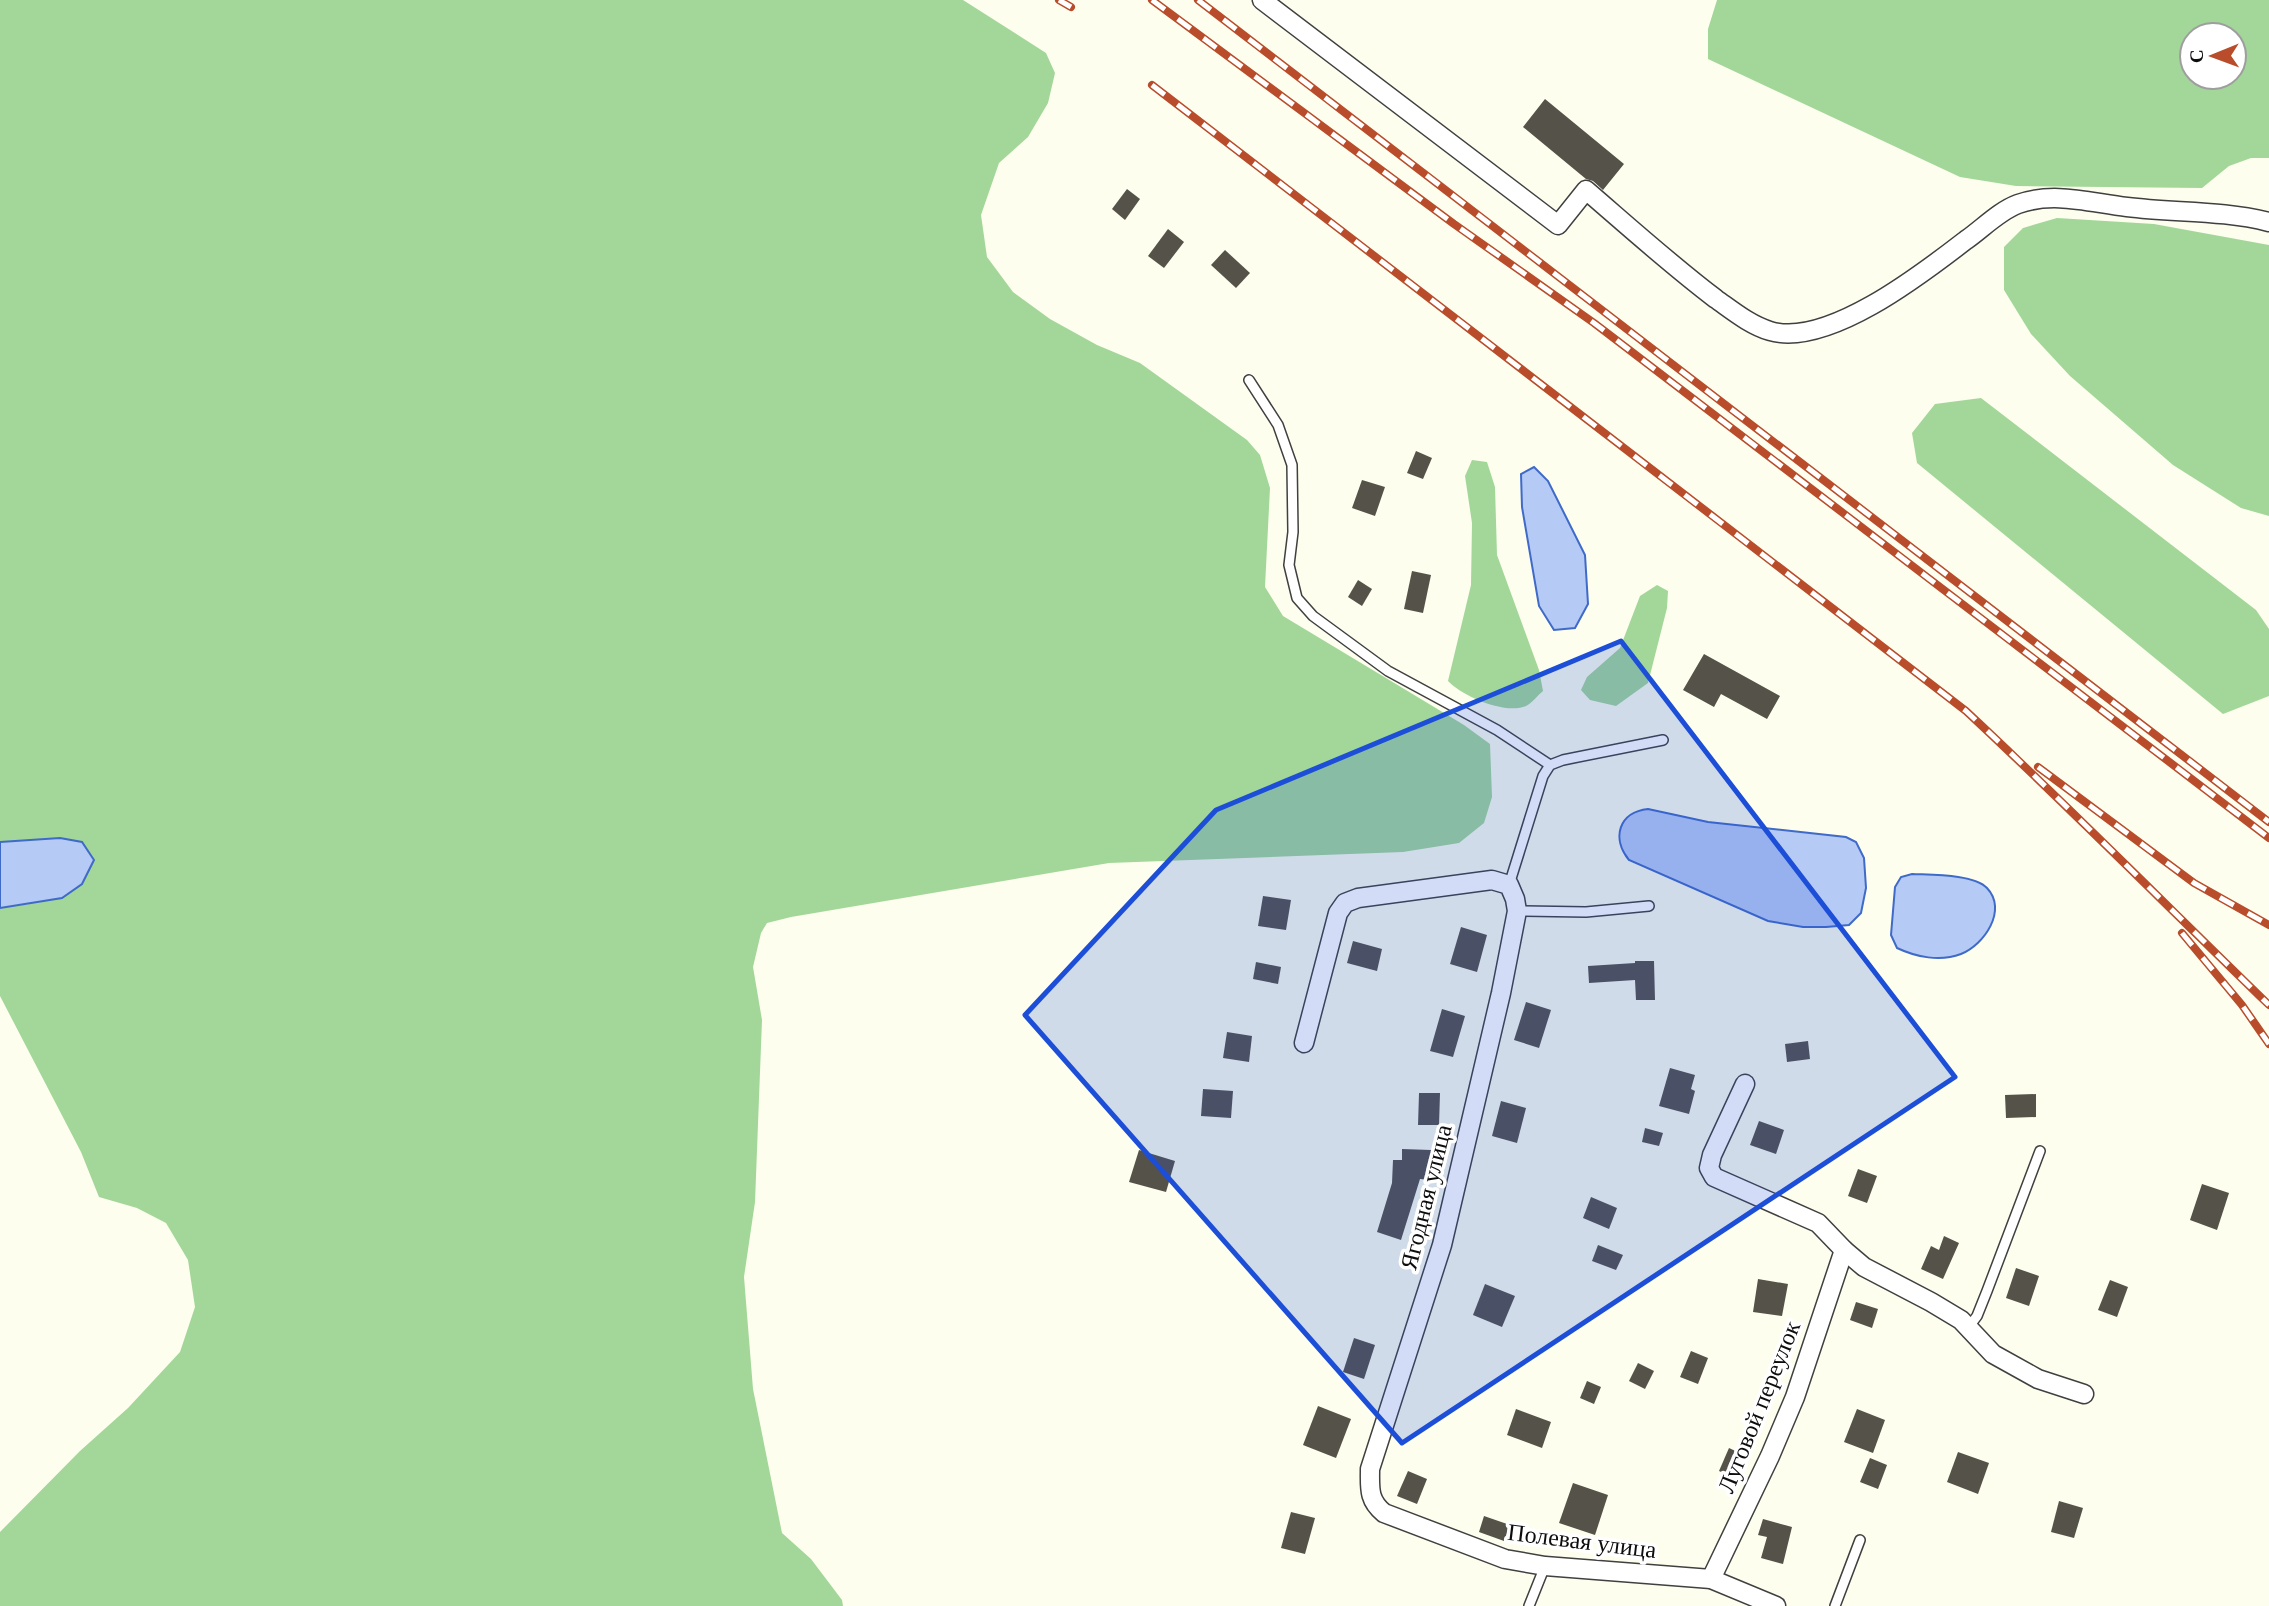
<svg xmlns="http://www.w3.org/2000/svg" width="2269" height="1606" viewBox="0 0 2269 1606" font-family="Georgia,serif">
<rect width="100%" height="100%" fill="#fdfeee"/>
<g fill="#a3d799" fill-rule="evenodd">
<polygon points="0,0 963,0 1046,53 1055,73 1048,103 1028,137 999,163 981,215 987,257 1013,292 1050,319 1097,345 1140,363 1247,440 1260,455 1270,488 1265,587 1283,616 1464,725 1490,744 1492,797 1484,823 1459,843 1403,852 1109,863 791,917 767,923 761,933 753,967 762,1020 755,1202 744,1277 753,1389 782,1533 811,1559 842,1600 843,1606 0,1606 0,1532 80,1451 128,1408 180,1352 195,1307 188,1260 166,1223 137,1208 99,1197 81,1152 0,996 0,908 29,904 60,838 0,842"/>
<path d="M 1717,0 L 2269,0 L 2269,158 L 2251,158 L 2229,166 L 2202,188 L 2016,186 L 1960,177 L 1708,59 L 1708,29 ZM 2192,35 L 2234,35 L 2234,77 L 2192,77 Z"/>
<polygon points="2057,218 2154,224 2269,245 2269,516 2241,508 2173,465 2070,376 2031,334 2004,290 2004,247 2023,228"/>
<polygon points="1981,398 2256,610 2269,629 2269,696 2223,714 1917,463 1912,433 1935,404"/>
<path d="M 1472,460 L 1487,462 L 1495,487 L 1497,555 L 1539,670 L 1543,691 C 1538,695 1532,703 1526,706 C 1505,715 1462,696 1448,681 L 1471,585 L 1472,523 L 1465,476 Z"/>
<polygon points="1657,585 1668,591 1667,608 1648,683 1616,706 1590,700 1581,690 1587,677 1620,648 1640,596"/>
</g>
<g fill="#b5caf4" stroke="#3f6ac8" stroke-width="2">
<polygon points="1534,467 1548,481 1585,555 1588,604 1575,628 1554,630 1539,606 1522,507 1521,474"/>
<path d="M 1648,809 L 1708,822 L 1846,837 L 1856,842 L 1864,858 L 1866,888 L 1861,913 L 1849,925 L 1826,927 L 1803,927 L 1768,921 L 1629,860 C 1611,838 1619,812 1648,809 Z"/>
<polygon points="60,838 82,842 94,860 82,884 62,898 0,908 0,842"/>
<path d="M 1912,874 C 1931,875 1974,874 1987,888 C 2008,910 1984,945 1961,954 C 1940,962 1916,957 1897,948 L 1891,935 L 1895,887 L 1901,877 Z"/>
</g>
<g fill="#55524a">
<polygon points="1545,99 1624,164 1603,190 1593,181 1586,179 1523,127"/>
<polygon points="1127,189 1140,199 1125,220 1112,209"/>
<polygon points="1168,229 1184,242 1164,268 1148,256"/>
<polygon points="1225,250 1250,273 1236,288 1211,265"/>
<polygon points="1416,451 1432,458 1423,479 1407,473"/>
<polygon points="1362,480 1385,487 1375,516 1352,508"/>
<polygon points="1412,571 1431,575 1423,613 1404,609"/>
<polygon points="1358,580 1372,589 1362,606 1348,597"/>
<polygon points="1704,654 1780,696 1767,719 1721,694 1714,707 1683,690"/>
<polygon points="1263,896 1291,900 1286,930 1258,926"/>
<polygon points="1461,927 1487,935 1477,972 1450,964"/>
<polygon points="1353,941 1382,949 1377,971 1347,963"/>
<polygon points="1635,961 1654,961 1655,1000 1636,1000 1635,980 1589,983 1588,966 1635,963"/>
<polygon points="1256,962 1281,967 1278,984 1253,979"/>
<polygon points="1526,1002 1551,1010 1539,1048 1514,1040"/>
<polygon points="1442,1009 1465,1016 1453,1057 1430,1051"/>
<polygon points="1227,1032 1252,1036 1249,1062 1223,1058"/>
<polygon points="1808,1041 1810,1059 1787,1062 1785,1044"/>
<polygon points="1670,1068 1695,1075 1691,1089 1695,1091 1689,1114 1659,1106"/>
<polygon points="1203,1089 1233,1091 1231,1118 1201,1116"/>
<polygon points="1419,1093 1440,1093 1439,1125 1418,1125"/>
<polygon points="2036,1094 2036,1117 2006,1118 2005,1095"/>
<polygon points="1501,1101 1526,1108 1517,1143 1492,1136"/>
<polygon points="1759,1121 1784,1130 1776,1154 1750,1145"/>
<polygon points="1645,1128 1663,1133 1659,1146 1642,1142"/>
<polygon points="1402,1149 1431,1150 1429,1180 1420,1179 1401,1240 1377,1232 1392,1183 1393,1160 1402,1160"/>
<polygon points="1139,1150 1175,1161 1166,1192 1129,1182"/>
<polygon points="1858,1169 1877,1176 1867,1203 1848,1196"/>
<polygon points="2202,1184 2229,1193 2217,1230 2190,1220"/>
<polygon points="1591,1197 1617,1208 1609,1229 1583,1218"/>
<polygon points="1944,1236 1959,1243 1943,1279 1921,1269 1931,1246 1939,1250"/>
<polygon points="1598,1245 1623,1255 1616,1270 1592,1261"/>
<polygon points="2016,1268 2039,1276 2029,1306 2006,1298"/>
<polygon points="1758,1279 1788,1284 1782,1316 1753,1312"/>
<polygon points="2110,1280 2128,1287 2117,1317 2098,1310"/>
<polygon points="1485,1284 1515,1296 1502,1327 1473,1315"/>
<polygon points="1856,1302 1878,1309 1872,1328 1850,1320"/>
<polygon points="1354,1338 1375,1345 1364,1379 1343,1372"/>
<polygon points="1691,1351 1708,1358 1698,1384 1680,1377"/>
<polygon points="1638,1363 1654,1371 1645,1389 1629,1381"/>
<polygon points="1587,1381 1601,1387 1594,1404 1580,1398"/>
<polygon points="1318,1406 1351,1419 1336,1458 1303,1445"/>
<polygon points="1516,1409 1551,1422 1542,1448 1507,1435"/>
<polygon points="1857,1409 1885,1420 1873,1453 1844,1442"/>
<polygon points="1729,1448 1744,1455 1734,1478 1719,1471"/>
<polygon points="1958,1452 1989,1463 1978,1494 1947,1482"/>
<polygon points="1870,1458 1887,1465 1878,1489 1860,1482"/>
<polygon points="1408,1471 1427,1479 1417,1504 1397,1496"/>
<polygon points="1573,1483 1608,1495 1595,1535 1559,1523"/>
<polygon points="2059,1501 2083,1508 2074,1538 2051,1532"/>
<polygon points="1291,1512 1315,1518 1305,1554 1281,1548"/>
<polygon points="1484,1516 1510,1525 1504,1541 1479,1532"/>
<polygon points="1763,1519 1792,1527 1783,1564 1761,1558 1767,1537 1758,1535"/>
</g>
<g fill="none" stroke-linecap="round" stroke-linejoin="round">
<g stroke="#404040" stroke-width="12">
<g id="service">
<polyline points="1249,380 1278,425 1292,465 1293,532 1289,565 1297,598 1313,616 1388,671 1497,730 1550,765"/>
<polyline points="1509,885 1543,776 1550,765 1563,760 1663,740"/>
<polyline points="1517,911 1586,912 1649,906"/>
<polyline points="1968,1328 1977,1316 1987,1291 2040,1151"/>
<polyline points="1529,1606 1545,1566"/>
<polyline points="1835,1606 1860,1540"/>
</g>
</g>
<g stroke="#404040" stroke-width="21">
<g id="minor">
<path d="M 1262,0 L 1558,225 L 1586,190 C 1629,227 1671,265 1716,299 C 1733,311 1750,325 1770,331 C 1827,348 1922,274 1966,240 C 1982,229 1999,211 2018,204 C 2054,191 2091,203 2127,207 C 2175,213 2222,210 2269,222"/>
<path d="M 1304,1043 L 1338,913 L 1345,903 L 1358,898 L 1492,880 L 1509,885 L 1515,899 L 1517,911 L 1501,993 L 1442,1245 L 1370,1469 C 1370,1488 1368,1500 1384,1513 L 1505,1559 L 1545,1566 L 1711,1579 L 1776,1606"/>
<polyline points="1745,1084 1712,1155 1709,1168 1714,1177 1818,1223 1844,1250 1864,1267 1931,1302 1961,1320 1993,1354 2038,1379 2084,1394"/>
<polyline points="1711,1579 1770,1456 1795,1397 1844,1250"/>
</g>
</g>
<use href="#service" stroke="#fff" stroke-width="9"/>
<use href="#minor" stroke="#fff" stroke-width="18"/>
<g stroke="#b84c2b" stroke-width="8">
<g id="rail">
<polyline points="1059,0 1071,7"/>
<polyline points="1152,0 1454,224 1594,323 2269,838"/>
<polyline points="1198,0 2269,822"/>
<path d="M 1152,85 L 1966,711 C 2069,807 2168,907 2269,1005"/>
<polyline points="2038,767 2194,883 2269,925"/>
<polyline points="2182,933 2242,1005 2269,1044"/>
</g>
</g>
<use href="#rail" stroke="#fff" stroke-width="5" stroke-dasharray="16" stroke-linecap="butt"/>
</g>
<path fill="#1d4ed8" fill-opacity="0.2" stroke="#1d4ed8" stroke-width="5" stroke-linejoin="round" d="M 1621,641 L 1955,1077 L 1402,1443 L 1025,1015 L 1216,810 Z"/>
<g text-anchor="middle" stroke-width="7" stroke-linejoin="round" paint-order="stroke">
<g font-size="24" fill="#0d0d0d" stroke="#fff">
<text transform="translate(1426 1197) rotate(-76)" y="8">Ягодная улица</text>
<text transform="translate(1759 1407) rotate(-68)" y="8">Луговой переулок</text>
<text transform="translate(1582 1541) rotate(7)" y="8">Полевая улица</text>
</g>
</g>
<g transform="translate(2213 56) rotate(269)"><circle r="33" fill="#ffffff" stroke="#9e9e9e" stroke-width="2"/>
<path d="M0-5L12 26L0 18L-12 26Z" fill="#b84c2b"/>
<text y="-10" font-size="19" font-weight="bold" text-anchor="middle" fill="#0d0d0d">С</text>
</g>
</svg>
